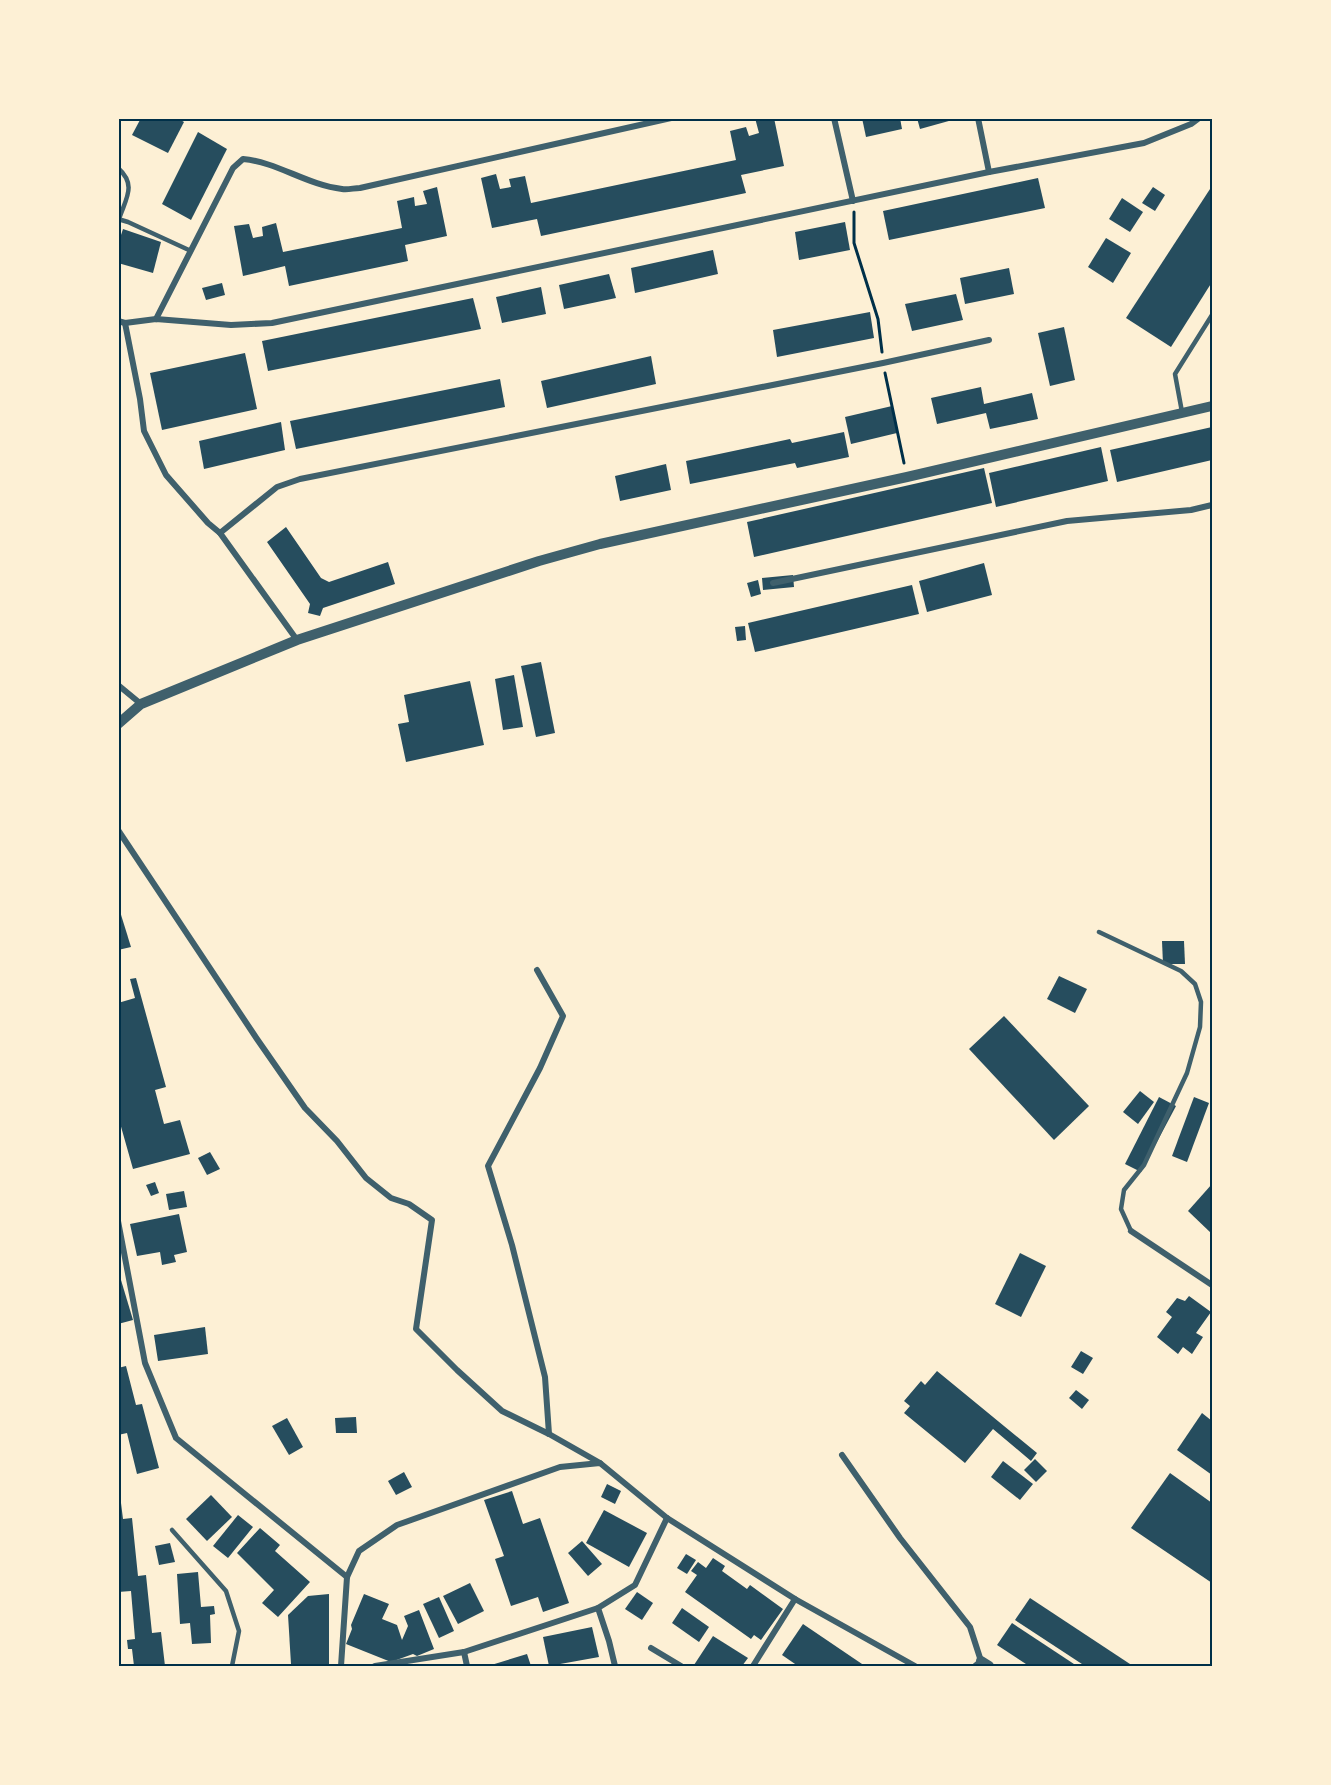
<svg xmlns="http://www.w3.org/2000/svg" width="1331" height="1785" viewBox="0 0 1331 1785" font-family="Rubik,sans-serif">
<rect width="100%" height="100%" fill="#fdf0d5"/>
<g fill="#264d5e">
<polygon points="141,118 177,118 184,122 168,153 132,135"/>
<polygon points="755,118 774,118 784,166 741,175 746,193 541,236 537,219 492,228 481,178 496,174 500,189 511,187 509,179 525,176 531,203 736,160 730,131 746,127 749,136 759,133"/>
<polygon points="862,118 900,118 902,129 866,137"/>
<polygon points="917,118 956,118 956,119 920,129"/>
<polygon points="198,132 227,149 191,220 162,204"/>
<polygon points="1038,178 1045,208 889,240 883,211"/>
<polygon points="437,187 447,236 405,245 408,261 289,286 285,266 243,276 234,226 249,224 253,238 263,236 262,227 276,223 283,252 402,228 397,201 414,197 415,206 427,204 423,191"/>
<polygon points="1153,187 1165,195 1155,211 1142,203"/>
<polygon points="1210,189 1212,190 1212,282 1171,347 1126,318"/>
<polygon points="1122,198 1143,212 1130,232 1109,219"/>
<polygon points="845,222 850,250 799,260 795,232"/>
<polygon points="123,229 161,242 153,273 118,263 118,244"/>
<polygon points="1106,238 1131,253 1113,283 1088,267"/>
<polygon points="713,250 718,274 635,293 631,268"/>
<polygon points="1009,268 1014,294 965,304 960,278"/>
<polygon points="609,274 616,298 564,309 559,285"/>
<polygon points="222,283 225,295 206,300 202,288"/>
<polygon points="541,287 546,314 502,323 496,297"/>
<polygon points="956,294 963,320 912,331 905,304"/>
<polygon points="473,298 481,329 268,371 262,341"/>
<polygon points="870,312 874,338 777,357 773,330"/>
<polygon points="1064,327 1075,380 1050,386 1038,333"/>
<polygon points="245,353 257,409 162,430 150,373"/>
<polygon points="651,356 656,384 547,408 541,381"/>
<polygon points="500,379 505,407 296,449 290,421"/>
<polygon points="981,387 984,404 1032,393 1038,419 990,429 986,413 937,424 931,398"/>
<polygon points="892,406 897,433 851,444 845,417"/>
<polygon points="281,422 285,450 204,469 199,441"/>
<polygon points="1212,427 1212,460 1117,482 1110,450"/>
<polygon points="844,432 849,457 797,468 795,463 690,484 686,461 790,439 792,443"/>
<polygon points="1101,447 1108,481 996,507 989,473"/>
<polygon points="666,464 671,490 620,501 615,476"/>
<polygon points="984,468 992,503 754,557 747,522"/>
<polygon points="286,527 321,578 329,582 388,562 395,584 323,608 320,616 308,613 310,604 267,542"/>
<polygon points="984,563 992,595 927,612 919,581"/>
<polygon points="793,575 794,587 763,590 762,578"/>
<polygon points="758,580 761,594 751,597 747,583"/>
<polygon points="912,585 919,614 755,652 748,623"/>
<polygon points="745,626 746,640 737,641 735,627"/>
<polygon points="541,662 555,733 536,737 521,666"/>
<polygon points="514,675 523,727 503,730 495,679"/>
<polygon points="470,681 484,745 406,762 398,724 409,722 404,695"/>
<polygon points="118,905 131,947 118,950"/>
<polygon points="1162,941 1184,941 1185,964 1163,964"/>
<polygon points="1059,976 1087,989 1075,1013 1047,999"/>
<polygon points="136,978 166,1087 155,1090 164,1124 180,1120 190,1154 133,1169 118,1116 118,1003 135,998 130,979"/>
<polygon points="1004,1016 1089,1106 1054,1140 969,1049"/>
<polygon points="1140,1091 1154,1102 1138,1124 1123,1112"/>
<polygon points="1159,1097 1176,1106 1141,1172 1125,1164"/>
<polygon points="1194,1097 1209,1103 1187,1162 1172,1156"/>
<polygon points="210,1152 220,1169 207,1175 198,1158"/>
<polygon points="155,1182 159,1193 151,1196 146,1185"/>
<polygon points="1212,1184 1212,1234 1188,1211"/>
<polygon points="184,1191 187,1207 169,1210 166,1194"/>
<polygon points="179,1214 187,1252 174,1255 176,1262 162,1265 160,1252 137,1256 130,1224"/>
<polygon points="1020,1253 1046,1266 1021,1317 995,1304"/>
<polygon points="118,1270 133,1320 118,1324"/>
<polygon points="1189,1296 1211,1312 1196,1333 1203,1337 1192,1354 1183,1347 1178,1354 1157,1337 1172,1317 1166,1312 1177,1298 1185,1301"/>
<polygon points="205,1327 208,1354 158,1361 154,1335"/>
<polygon points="1081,1351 1093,1358 1083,1374 1071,1367"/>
<polygon points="126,1366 136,1405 142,1404 159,1468 137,1474 127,1433 118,1435 118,1368"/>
<polygon points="937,1371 1037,1453 1031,1461 993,1429 965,1463 904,1413 910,1406 904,1401 921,1381 925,1385"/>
<polygon points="1076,1390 1089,1400 1082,1409 1069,1398"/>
<polygon points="1202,1413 1212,1421 1212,1475 1177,1450"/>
<polygon points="356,1417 357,1433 336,1433 335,1418"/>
<polygon points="287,1418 303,1447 289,1455 272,1426"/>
<polygon points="1035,1459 1047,1471 1036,1482 1024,1470"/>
<polygon points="1003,1461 1033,1484 1020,1500 991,1477"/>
<polygon points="404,1472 412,1487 396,1495 388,1481"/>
<polygon points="1170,1473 1212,1503 1212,1583 1131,1528"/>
<polygon points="607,1484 621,1491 615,1504 601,1497"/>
<polygon points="512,1491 523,1524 540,1518 569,1603 543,1612 538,1597 511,1606 495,1559 504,1556 484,1500"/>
<polygon points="118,1495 120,1495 123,1519 132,1518 138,1576 146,1575 152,1633 161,1632 165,1666 134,1666 132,1649 128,1649 127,1640 135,1639 131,1591 118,1592"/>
<polygon points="211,1495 232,1517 207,1541 186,1519"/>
<polygon points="604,1510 647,1533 629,1567 586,1543"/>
<polygon points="238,1515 253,1527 228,1558 213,1546"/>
<polygon points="260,1528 280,1545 275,1551 310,1582 278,1617 262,1603 274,1590 237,1553"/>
<polygon points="582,1541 602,1564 588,1576 568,1553"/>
<polygon points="170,1543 175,1562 159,1565 155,1546"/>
<polygon points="686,1554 696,1560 687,1574 677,1568"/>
<polygon points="713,1558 725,1566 722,1571 747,1589 750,1585 783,1609 761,1640 754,1635 751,1639 685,1592 697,1575 691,1571 698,1562 706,1568"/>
<polygon points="198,1572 201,1607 214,1606 215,1614 210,1615 211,1643 192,1644 190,1623 180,1624 177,1574"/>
<polygon points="470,1583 484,1611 458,1624 443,1596"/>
<polygon points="637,1592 653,1603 642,1620 625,1609"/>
<polygon points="329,1594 329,1666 301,1666 291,1664 288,1615 308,1596"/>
<polygon points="364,1594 389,1604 382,1619 397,1625 402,1640 408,1626 404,1616 419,1610 434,1649 417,1656 413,1654 391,1662 346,1644 352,1629 351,1625"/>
<polygon points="439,1597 454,1631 439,1638 423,1604"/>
<polygon points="1030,1598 1133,1666 1085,1666 1015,1620"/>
<polygon points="682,1608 709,1627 699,1642 672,1623"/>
<polygon points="1012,1623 1077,1666 1029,1666 997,1645"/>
<polygon points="803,1624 865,1666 798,1666 782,1655"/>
<polygon points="592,1627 599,1657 549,1666 543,1637"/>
<polygon points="713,1636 748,1658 742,1666 697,1666 694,1665"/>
<polygon points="527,1654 531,1666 488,1666"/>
</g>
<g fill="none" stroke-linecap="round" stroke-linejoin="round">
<g stroke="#003049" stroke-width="3">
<polyline points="854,212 854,243 878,319 882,352"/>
<polyline points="885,373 904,463"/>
</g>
<g stroke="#3f606c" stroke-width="4.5">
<path d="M 118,168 C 137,185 126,198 119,219"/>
<polyline points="118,219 128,222 191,251"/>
<polyline points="1182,412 1175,374 1212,315"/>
<polyline points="1099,932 1181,971 1195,984 1201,1002 1200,1027 1187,1073 1144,1165 1124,1190 1121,1209 1131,1231"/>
<polyline points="172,1530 226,1591 239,1631 232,1666"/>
</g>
<g stroke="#3f606c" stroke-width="6">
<polyline points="834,118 853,201"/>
<polyline points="978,118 989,172"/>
<path d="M 156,319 L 233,168 L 243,159 C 277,162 307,185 342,189 C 348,190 354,188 360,188 L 671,118"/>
<polyline points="118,321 125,323 156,319 231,325 272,323 989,172 1144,143 1191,124 1199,118"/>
<polyline points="125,323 140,399 144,431 166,475 208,523 220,533"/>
<polyline points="773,583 1067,521 1191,510 1212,505"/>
<polyline points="297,640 220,533 277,487 300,479 883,363 989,340"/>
<polyline points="118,685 141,704"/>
<polyline points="118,830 257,1039 305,1108 337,1141 366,1178 391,1198 409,1204 432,1220 416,1329 457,1370 502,1411 549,1434 600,1463"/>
<polyline points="537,970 563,1016 540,1068 488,1166 512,1245 545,1377 549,1434"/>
<polyline points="118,1221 145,1363 176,1438 347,1577"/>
<polyline points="1131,1231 1212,1285"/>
<polyline points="842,1455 900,1538 970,1627 981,1661 975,1666"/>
<polyline points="598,1608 609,1641 615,1666"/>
<polyline points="651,1648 681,1666"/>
<polyline points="464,1652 467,1666"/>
<polyline points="341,1666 347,1577 359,1551 397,1525 560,1467 600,1463 667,1518 795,1599 915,1666"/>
<polyline points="375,1666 464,1652 598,1608 635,1585 667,1518"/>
<polyline points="753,1666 795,1599"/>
</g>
<g stroke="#3f606c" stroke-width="10">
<polyline points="118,724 141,704 297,640 539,561 600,544 907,477 1212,406"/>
<polyline points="981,1661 989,1666"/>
</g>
</g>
<rect width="1331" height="1785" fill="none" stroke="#fdf0d5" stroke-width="240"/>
<rect x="120" y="120" width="1091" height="1545" fill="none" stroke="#003049" stroke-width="2"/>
</svg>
